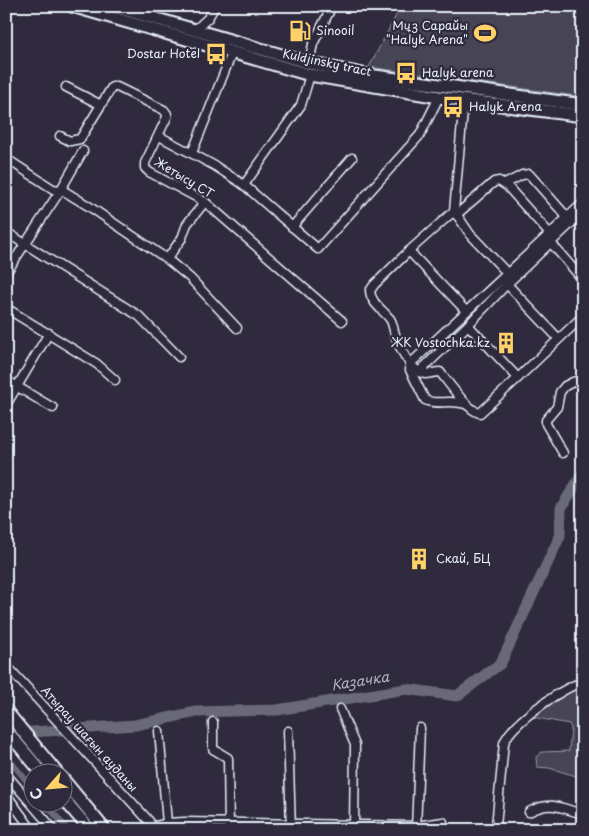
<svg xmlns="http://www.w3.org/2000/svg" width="589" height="836" viewBox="0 0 589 836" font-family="'Playpen Sans',sans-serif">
<rect width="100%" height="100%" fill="#2f2a3d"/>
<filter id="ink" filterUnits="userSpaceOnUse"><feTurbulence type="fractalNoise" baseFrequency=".02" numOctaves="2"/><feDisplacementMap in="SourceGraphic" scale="10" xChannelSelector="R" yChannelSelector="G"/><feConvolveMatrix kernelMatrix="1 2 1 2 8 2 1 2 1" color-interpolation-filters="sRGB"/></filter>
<g filter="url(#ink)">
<g fill="#464455" stroke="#979aa6">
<polygon points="401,6 583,6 583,97 369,67"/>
<polygon points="583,686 583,778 549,768 537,767 536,757 542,752 569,751 571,728 569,724 532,717 567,691"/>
</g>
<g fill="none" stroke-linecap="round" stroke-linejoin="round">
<g stroke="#696978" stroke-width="6">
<polyline points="6,756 32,787"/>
<polyline points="46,804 68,830"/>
</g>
<polyline stroke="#696978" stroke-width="11" points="17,733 135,725 196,712 277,710 406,689 457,696 501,663 560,536 561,508 583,473"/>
<g stroke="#e8f1f8" stroke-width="11">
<g id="street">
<polyline points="194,31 208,18 215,6"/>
<polyline points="309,63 313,44 332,6"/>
<polyline points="66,87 101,105"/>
<path d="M 464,100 L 454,211 L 409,251 L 374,285 L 370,291 C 371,303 383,310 390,319 C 393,323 393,329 395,334 C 399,347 410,371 425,374 C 429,374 435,372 440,372 C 448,382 468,411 480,413 L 518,378 L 583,316"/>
<polyline points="60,136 70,141 80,139 112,87 117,87 164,110 167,114 167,117 145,163 145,168 149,172 205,202 342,321"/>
<polyline points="159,136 215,166 244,185 318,249 420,135 439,97"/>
<polyline points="192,153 232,53"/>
<polyline points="10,161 53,189 64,191 90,207 167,259 190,278 237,328"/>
<polyline points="505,184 522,175 529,174 567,217"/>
<polyline points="244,185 301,105 310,75"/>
<polyline points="455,212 470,234 509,275"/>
<polyline points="456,215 494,182 499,181 507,186 549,233"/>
<polyline points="292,227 352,158"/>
<polyline points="6,232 139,316 179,357"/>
<polyline points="551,243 583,280"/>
<polyline points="409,251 466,311"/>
<polyline points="167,259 182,238 187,224 205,202"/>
<polyline points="6,273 60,191 83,151"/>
<polyline points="505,282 558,338"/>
<polyline points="6,308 97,364 115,380"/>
<polyline points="468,325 518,378"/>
<polyline points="419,372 468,325 507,284 583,212"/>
<polyline points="6,380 53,408"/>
<polyline points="6,405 49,333"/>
<path d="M 468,405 C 451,398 436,406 425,400 L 410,370 L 410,364 L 583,203"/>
<polyline points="563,453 546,424 546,420 557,407 560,392 565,386 573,382 583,380"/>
<polyline points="6,665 149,821 153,830"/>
<polyline points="340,709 355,745 354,828"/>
<polyline points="213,722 213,749 228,758 229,830"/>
<polyline points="159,731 167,823"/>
<polyline points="288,731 291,830"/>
<polyline points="6,774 54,830"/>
<polyline points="6,794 32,830"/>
<path d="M 529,812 C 551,800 560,808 583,814"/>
<polyline points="152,827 167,823 184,822 416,826 443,822"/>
<polyline points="416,830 420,728"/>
<path d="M 497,830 L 496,826 L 504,743 C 511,723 562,688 583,682"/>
</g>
</g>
<g stroke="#e8f1f8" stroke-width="15">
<g id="primary">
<polyline points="72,6 310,75 439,97 583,116"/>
<polyline points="112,6 309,63 368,75 583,105"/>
<polyline points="6,711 58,774"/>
<polyline points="6,730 43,774"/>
<polyline points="62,778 105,830"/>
<polyline points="62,797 90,830"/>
</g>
</g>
<use href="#street" stroke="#2f2a3d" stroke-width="8"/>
<use href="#primary" stroke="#2f2a3d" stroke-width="11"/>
</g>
</g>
<defs>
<g id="fuel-bare" transform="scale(1.725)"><path d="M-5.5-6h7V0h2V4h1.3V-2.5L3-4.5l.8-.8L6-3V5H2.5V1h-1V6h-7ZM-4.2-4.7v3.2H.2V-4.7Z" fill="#ffd166" stroke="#2f2a3d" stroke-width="2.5" paint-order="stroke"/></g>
<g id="stadium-bare" transform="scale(1.725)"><path d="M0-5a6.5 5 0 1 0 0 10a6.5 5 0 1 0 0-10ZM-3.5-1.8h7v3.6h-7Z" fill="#ffd166" stroke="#2f2a3d" stroke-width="2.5" paint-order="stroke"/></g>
<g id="bus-bare" transform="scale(1.725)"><path d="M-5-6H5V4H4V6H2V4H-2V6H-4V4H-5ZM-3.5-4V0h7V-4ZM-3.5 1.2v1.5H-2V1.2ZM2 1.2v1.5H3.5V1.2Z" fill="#ffd166" stroke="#2f2a3d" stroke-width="2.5" paint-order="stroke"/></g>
<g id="building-bare" transform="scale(1.725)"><path d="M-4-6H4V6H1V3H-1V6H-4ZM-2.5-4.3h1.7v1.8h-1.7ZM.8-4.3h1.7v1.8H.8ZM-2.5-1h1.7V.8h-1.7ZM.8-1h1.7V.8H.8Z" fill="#ffd166" stroke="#2f2a3d" stroke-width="2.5" paint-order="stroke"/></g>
</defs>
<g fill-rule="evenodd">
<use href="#fuel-bare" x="300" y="31"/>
<use href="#stadium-bare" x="485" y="33"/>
<use href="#bus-bare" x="216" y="54"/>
<use href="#bus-bare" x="406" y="73"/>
<use href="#bus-bare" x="453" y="107"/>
<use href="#building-bare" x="506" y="343"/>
<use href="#building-bare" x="419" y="559"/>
</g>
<g text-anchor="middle" stroke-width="4.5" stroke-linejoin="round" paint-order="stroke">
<g font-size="12" fill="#e8f1f8" stroke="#2f2a3d" text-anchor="start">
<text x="468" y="30" text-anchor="end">Мұз Сарайы<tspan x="468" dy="14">"Halyk Arena"</tspan></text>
<text x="316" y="35">Sinooil</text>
<text x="200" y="58" text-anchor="end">Dostar Hotel</text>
<text x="422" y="77">Halyk arena</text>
<text x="469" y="111">Halyk Arena</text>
<text x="490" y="347" text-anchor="end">ЖК Vostochka.kz</text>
<text x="436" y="563">Скай, БЦ</text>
</g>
<g font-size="12" fill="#e8f1f8" stroke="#2f2a3d">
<text transform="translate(327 63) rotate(12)" y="4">Kuldjinsky tract</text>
<text transform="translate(184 178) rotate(31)" y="4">Жетысу СТ</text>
<text transform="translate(89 739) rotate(48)" y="4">Атырау шағын ауданы</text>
</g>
<g font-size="14" font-style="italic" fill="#afb4be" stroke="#2f2a3d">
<text transform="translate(360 681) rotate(-9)" y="5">Казачка</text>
</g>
</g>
<rect width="589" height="836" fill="none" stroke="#2f2a3d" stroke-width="25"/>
<rect x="12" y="12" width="564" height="811" fill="none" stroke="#e8f1f8" stroke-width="2" filter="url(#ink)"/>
<g transform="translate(48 788) rotate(243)"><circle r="24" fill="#2f2a3d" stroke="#797a88"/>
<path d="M0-4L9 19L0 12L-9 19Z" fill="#ffd166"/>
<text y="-8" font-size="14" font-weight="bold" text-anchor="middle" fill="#e8f1f8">С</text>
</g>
</svg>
